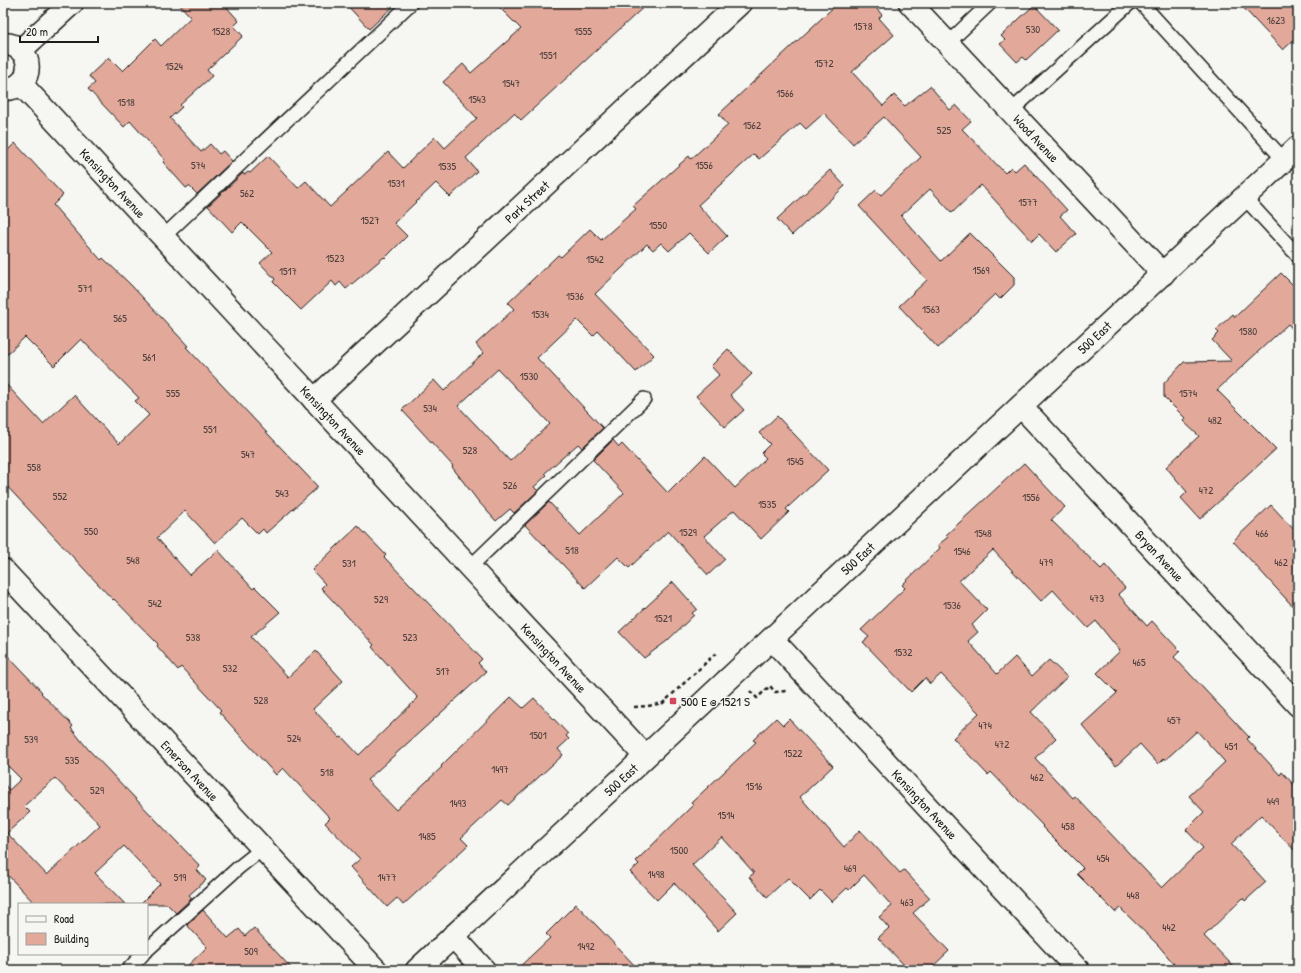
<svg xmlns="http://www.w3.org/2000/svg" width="1301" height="973" font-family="'Patrick Hand',sans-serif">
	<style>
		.building { fill: #e2a99b; stroke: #1c1c1c; fill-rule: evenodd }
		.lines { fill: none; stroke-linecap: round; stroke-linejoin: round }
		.service-casing { stroke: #1c1c1c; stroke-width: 16 }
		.minor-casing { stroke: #1c1c1c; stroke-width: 25 }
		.tertiary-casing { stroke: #1c1c1c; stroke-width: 25 }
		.path { stroke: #1c1c1c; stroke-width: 2.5; stroke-dasharray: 4 3; stroke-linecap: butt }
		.service { stroke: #f6f6f2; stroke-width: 13 }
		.minor { stroke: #f6f6f2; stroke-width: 22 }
		.tertiary { stroke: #f6f6f2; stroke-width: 22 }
		.poi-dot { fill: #d1495b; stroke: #f6f6f2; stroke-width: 1.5 }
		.labels { text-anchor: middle; stroke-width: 3; stroke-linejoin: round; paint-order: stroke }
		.number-label { font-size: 11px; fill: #4e3f3c }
		.street-label { font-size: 13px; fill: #1c1c1c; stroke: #f6f6f2 }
		.poi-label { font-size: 13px; fill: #1c1c1c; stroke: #f6f6f2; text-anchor: start }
	</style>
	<rect width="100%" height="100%" fill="#f6f6f2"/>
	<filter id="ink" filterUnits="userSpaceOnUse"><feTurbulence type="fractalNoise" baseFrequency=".025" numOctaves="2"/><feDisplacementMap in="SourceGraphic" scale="8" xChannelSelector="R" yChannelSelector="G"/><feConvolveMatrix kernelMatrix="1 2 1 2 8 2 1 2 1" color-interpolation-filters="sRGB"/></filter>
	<g filter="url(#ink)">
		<g class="building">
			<polygon points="178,3 223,3 239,21 234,26 243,36 207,70 212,76 180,105 182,107 170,118 201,152 210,144 219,154 223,151 232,161 197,194 189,186 186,188 163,162 165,160 130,121 124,127 88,89 95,83 89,76 109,57 123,71 155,39 161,46 191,17"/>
			<polygon points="345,3 397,3 369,29"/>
			<polygon points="495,3 648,3 521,120 514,113 466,158 477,171 450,197 436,183 394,223 407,236 385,258 384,257 346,289 340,282 336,286 332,281 301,310 273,282 275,279 260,263 272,252 242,222 232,232 208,206 243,173 244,175 248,172 250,173 268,156 298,188 306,181 330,207 388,152 403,168 435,137 445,148 477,118 443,82 463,64 471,73 521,29"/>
			<path d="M838 3H872L882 15 879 18 894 35 852 72 883 106 894 95 905 106 930 86 950 110 956 105 971 121 962 129 1005 173 1011 167 1015 171 1024 163 1067 210 1060 216 1076 234 1056 252 1039 234 1032 241 981 185 952 213 930 189 901 216 941 261 970 233 1014 277V285L1000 299 995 294 938 348 899 306 927 280 859 206 876 190 881 195 921 157 884 117 853 144 824 113 806 129 800 123 759 159 754 154 698 205 727 236 709 253 689 233 669 251 661 243 653 250 647 244 595 294 654 355 636 372 598 331 593 336 577 320 537 358 603 428 582 448 578 444 545 473 547 475 534 487 538 491 514 513 510 509 496 521 478 501 452 467 453 466 402 410 434 380 444 391 483 353 476 344 514 309 508 303 558 255 561 257 590 229 601 240 636 209 633 206 689 156 691 159 728 125 719 114ZM498 369 550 424 510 461 458 406Z"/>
			<polygon points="1239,3 1298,3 1298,36 1283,50"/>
			<polygon points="1034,5 1058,30 1026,60 1023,57 1017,62 1000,44 1005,40 1001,36"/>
			<polygon points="15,143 63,195 53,205 101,260 103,258 131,285 188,346 186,347 318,487 266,533 263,529 258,534 242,518 215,543 185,511 157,538 190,575 218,550 253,589 255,587 280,612 251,637 288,677 316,651 343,681 313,709 340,738 342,737 359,755 418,698 372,647 374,645 321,588 325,584 312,570 358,526 386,555 384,557 482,659 478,663 486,672 367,780 396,810 442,767 441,766 511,697 523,708 534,698 568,734 566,736 569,739 558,749 563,755 508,805 502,800 461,838 468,845 403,905 397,898 387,907 351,867 360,859 325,823 330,818 283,768 276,775 219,712 221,710 181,667 178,670 157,646 158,644 114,599 113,600 3,482 3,381 43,424 74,395 119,444 149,415 135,401 139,398 81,339 54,366 25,337 3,358 3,155"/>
			<polygon points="830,170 845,186 792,235 777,219"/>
			<polygon points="1281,273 1298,290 1298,335 1288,324 1217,390 1276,449 1200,519 1181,498 1187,492 1166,467 1199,436 1183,421 1185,418 1164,397 1164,383 1184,362 1232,361 1212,340 1219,333 1216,330 1233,314 1235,317"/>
			<polygon points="728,349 752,374 730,395 744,410 725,427 696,396 719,375 711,366"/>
			<polygon points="777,416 828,470 786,509 789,512 761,539 734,510 704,536 725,559 708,575 668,531 629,568 618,557 585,588 525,525 549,502 580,535 624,493 593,460 613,440 619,447 622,444 668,493 705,456 735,488 766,458 761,453 770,444 759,433"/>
			<path d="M1024 463 1065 507 1051 520 1101 569 1105 565 1125 588 1118 594 1147 626 1152 621 1180 651 1174 657 1249 737 1247 739 1280 775 1282 772 1298 789V854L1261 815 1231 844 1266 882 1245 901 1243 898 1204 936 1237 970H1179L1158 945 1120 908 1115 912 1077 874 1083 868 1042 827 1043 826 991 772 988 775 953 738 979 713 941 674 930 684 925 678 911 692 863 642 869 637 861 630 905 588 902 585 940 548 938 545 948 537 946 535ZM993 550 1041 601 1053 590 1088 628 1096 621 1120 651 1097 673 1117 693 1082 725 1116 766 1140 744 1158 764 1164 758 1165 760 1197 731 1225 762 1189 796 1204 812 1186 830 1203 848 1162 888 1075 796 1073 798 1035 758 1056 738 1031 712 1067 677 1049 660 1032 676 1015 657 997 674 968 641 978 632 972 625 987 610 959 581Z"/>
			<polygon points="1271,505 1298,534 1298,612 1233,541"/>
			<polygon points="673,582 697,609 692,613 694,615 667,641 644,658 619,632"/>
			<path d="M3 651 42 692 41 693 73 726 71 728 88 749 200 866 197 870 206 880 189 895 192 898 176 913 167 904H140L160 884 124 846 95 873 125 904H35L3 870V783L9 790 21 779 3 761ZM55 778 100 825 47 875 7 833 30 812 24 806Z"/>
			<polygon points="776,718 783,725 789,719 833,766 800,797 844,847 860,830 900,873 904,870 930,898 913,913 949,951 929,970 909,970 878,938 889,928 879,917 892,906 864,875 849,890 847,888 832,902 820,890 810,900 788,878 767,897 749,877 754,873 722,837 692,865 737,913 718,931 674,883 657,900 630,872 639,864 636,861 693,805 691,803 756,742 753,740"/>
			<polygon points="576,904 639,970 516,970 550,938 546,934"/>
			<polygon points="203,910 228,938 239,929 245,936 254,928 293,970 183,970 207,947 187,925"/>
		</g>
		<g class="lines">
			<g class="service-casing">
				<g id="service">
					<polyline points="1141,3 1284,160"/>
					<polyline points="948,43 990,3"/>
					<polyline points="1011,111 1130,3"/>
					<polyline points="1244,197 1298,256"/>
					<polyline points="163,237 411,3"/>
					<polyline points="470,567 644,399"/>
					<polyline points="147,950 238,868 263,848"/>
					<polyline points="128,970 143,954"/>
				</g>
			</g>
			<g class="minor-casing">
				<g id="minor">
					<path id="s1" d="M910 3 1163 274"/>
					<path d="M3 44C35 43 37 90 3 89"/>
					<polyline points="21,50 72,3"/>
					<path id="s2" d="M21 84 645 756"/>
					<path id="s3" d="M314 400 740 3"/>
					<path id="s4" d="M1021 406 1298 705"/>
					<path id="s5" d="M3 570 376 970"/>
					<path id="s6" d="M772 639 1078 970"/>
					<polyline points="453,936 484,970"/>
				</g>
			</g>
			<g class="tertiary-casing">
				<g id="tertiary">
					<path id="s7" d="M417 970 1298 147"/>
				</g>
			</g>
			<g class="path">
				<polyline points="750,691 757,698 770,686 775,692 786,691"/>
				<polyline points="634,707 648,706 663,703 715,654 718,656"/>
			</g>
			<use href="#service" class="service"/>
			<use href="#minor" class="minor"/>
			<use href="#tertiary" class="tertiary"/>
		</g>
	</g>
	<rect class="poi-dot" x="669" y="697" width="8" height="8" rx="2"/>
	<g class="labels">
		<g class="number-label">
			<text x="1276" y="24">1623</text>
			<text x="863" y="30">1578</text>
			<text x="1033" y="33">530</text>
			<text x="221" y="35">1528</text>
			<text x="583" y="35">1555</text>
			<text x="548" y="59">1551</text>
			<text x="824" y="67">1572</text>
			<text x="174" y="70">1524</text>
			<text x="511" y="87">1547</text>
			<text x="785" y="97">1566</text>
			<text x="477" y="103">1543</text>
			<text x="126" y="106">1518</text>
			<text x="752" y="129">1562</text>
			<text x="944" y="134">525</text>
			<text x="198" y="169">574</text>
			<text x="704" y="169">1556</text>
			<text x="447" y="170">1535</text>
			<text x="396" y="187">1531</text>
			<text x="247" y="197">562</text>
			<text x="1028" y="206">1577</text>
			<text x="370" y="224">1527</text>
			<text x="658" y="229">1550</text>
			<text x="335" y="262">1523</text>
			<text x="595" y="263">1542</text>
			<text x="981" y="274">1569</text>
			<text x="288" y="275">1517</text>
			<text x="85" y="292">571</text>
			<text x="575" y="300">1536</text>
			<text x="931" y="313">1563</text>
			<text x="540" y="318">1534</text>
			<text x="120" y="322">565</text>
			<text x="1248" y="335">1580</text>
			<text x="149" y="361">561</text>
			<text x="529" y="380">1530</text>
			<text x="173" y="397">555</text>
			<text x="1188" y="397">1574</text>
			<text x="430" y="412">534</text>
			<text x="1215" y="424">482</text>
			<text x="210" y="433">551</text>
			<text x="470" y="454">528</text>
			<text x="248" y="458">547</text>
			<text x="795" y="465">1545</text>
			<text x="34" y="471">558</text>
			<text x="510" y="489">526</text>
			<text x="1206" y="494">472</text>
			<text x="282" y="497">543</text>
			<text x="60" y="500">552</text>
			<text x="1031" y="501">1556</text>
			<text x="767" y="508">1535</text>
			<text x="91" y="535">550</text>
			<text x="688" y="536">1529</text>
			<text x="983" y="537">1548</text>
			<text x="1262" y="537">466</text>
			<text x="572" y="554">518</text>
			<text x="962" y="555">1546</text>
			<text x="133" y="564">548</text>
			<text x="1046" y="566">479</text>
			<text x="1281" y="566">462</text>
			<text x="349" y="567">531</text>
			<text x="1097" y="602">473</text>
			<text x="381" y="603">529</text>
			<text x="155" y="607">542</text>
			<text x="952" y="609">1536</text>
			<text x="663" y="622">1521</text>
			<text x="193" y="641">538</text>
			<text x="410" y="641">523</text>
			<text x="903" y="656">1532</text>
			<text x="1139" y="666">465</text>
			<text x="230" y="672">532</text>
			<text x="443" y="675">517</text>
			<text x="261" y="704">528</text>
			<text x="1174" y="724">457</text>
			<text x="985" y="729">474</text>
			<text x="538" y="739">1501</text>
			<text x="294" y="742">524</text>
			<text x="31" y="743">539</text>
			<text x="1002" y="748">472</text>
			<text x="1231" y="750">451</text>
			<text x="793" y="757">1522</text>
			<text x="72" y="764">535</text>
			<text x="500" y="773">1497</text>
			<text x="327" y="776">518</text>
			<text x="1037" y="781">462</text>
			<text x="754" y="790">1516</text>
			<text x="97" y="794">529</text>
			<text x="1273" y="805">449</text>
			<text x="458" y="807">1493</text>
			<text x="726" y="819">1514</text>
			<text x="1068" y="830">458</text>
			<text x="427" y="840">1485</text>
			<text x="679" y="854">1500</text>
			<text x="1103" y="862">454</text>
			<text x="850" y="872">469</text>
			<text x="656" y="878">1498</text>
			<text x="180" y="881">519</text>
			<text x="387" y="881">1477</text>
			<text x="1133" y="899">448</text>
			<text x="907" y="906">463</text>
			<text x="1169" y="931">442</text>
			<text x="586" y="950">1492</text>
			<text x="251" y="955">509</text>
		</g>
		<g class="street-label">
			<text dy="5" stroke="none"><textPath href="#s1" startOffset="185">Wood Avenue</textPath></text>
			<text dy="5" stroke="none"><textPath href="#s2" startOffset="135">Kensington Avenue</textPath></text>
			<text dy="5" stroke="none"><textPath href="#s3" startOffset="291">Park Street</textPath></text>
			<text dy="5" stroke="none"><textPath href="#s7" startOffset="927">500 East</textPath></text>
			<text dy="5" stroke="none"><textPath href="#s2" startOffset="459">Kensington Avenue</textPath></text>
			<text dy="5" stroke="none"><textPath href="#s4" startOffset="204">Bryan Avenue</textPath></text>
			<text dy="5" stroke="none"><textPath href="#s7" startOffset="603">500 East</textPath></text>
			<text dy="5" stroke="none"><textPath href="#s2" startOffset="783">Kensington Avenue</textPath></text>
			<text dy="5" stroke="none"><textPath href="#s5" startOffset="274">Emerson Avenue</textPath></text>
			<text dy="5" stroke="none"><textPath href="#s7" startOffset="279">500 East</textPath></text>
			<text dy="5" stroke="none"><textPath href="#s6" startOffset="225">Kensington Avenue</textPath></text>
		</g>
		<g class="poi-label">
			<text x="681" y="706">500 E @ 1521 S</text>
		</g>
	</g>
	<rect width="1301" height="973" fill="none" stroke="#f6f6f2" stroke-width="16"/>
	<rect x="8" y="8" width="1285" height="957" fill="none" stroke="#1c1c1c" stroke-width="1.5" filter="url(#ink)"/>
	<rect x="18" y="903" width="130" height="52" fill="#f6f6f2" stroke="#9f9f9c"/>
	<rect x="26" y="916" width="20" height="6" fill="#f6f6f2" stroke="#9f9f9c"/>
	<text x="54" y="923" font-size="12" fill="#1c1c1c">Road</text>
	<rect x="26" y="933" width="20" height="12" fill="#e2a99b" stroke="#9f9f9c"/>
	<text x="54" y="943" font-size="12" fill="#1c1c1c">Building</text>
	<path d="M20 36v6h78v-6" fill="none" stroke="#1c1c1c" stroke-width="2"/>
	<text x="26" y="36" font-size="12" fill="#1c1c1c" stroke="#f6f6f2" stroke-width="3" paint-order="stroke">20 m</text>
</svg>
